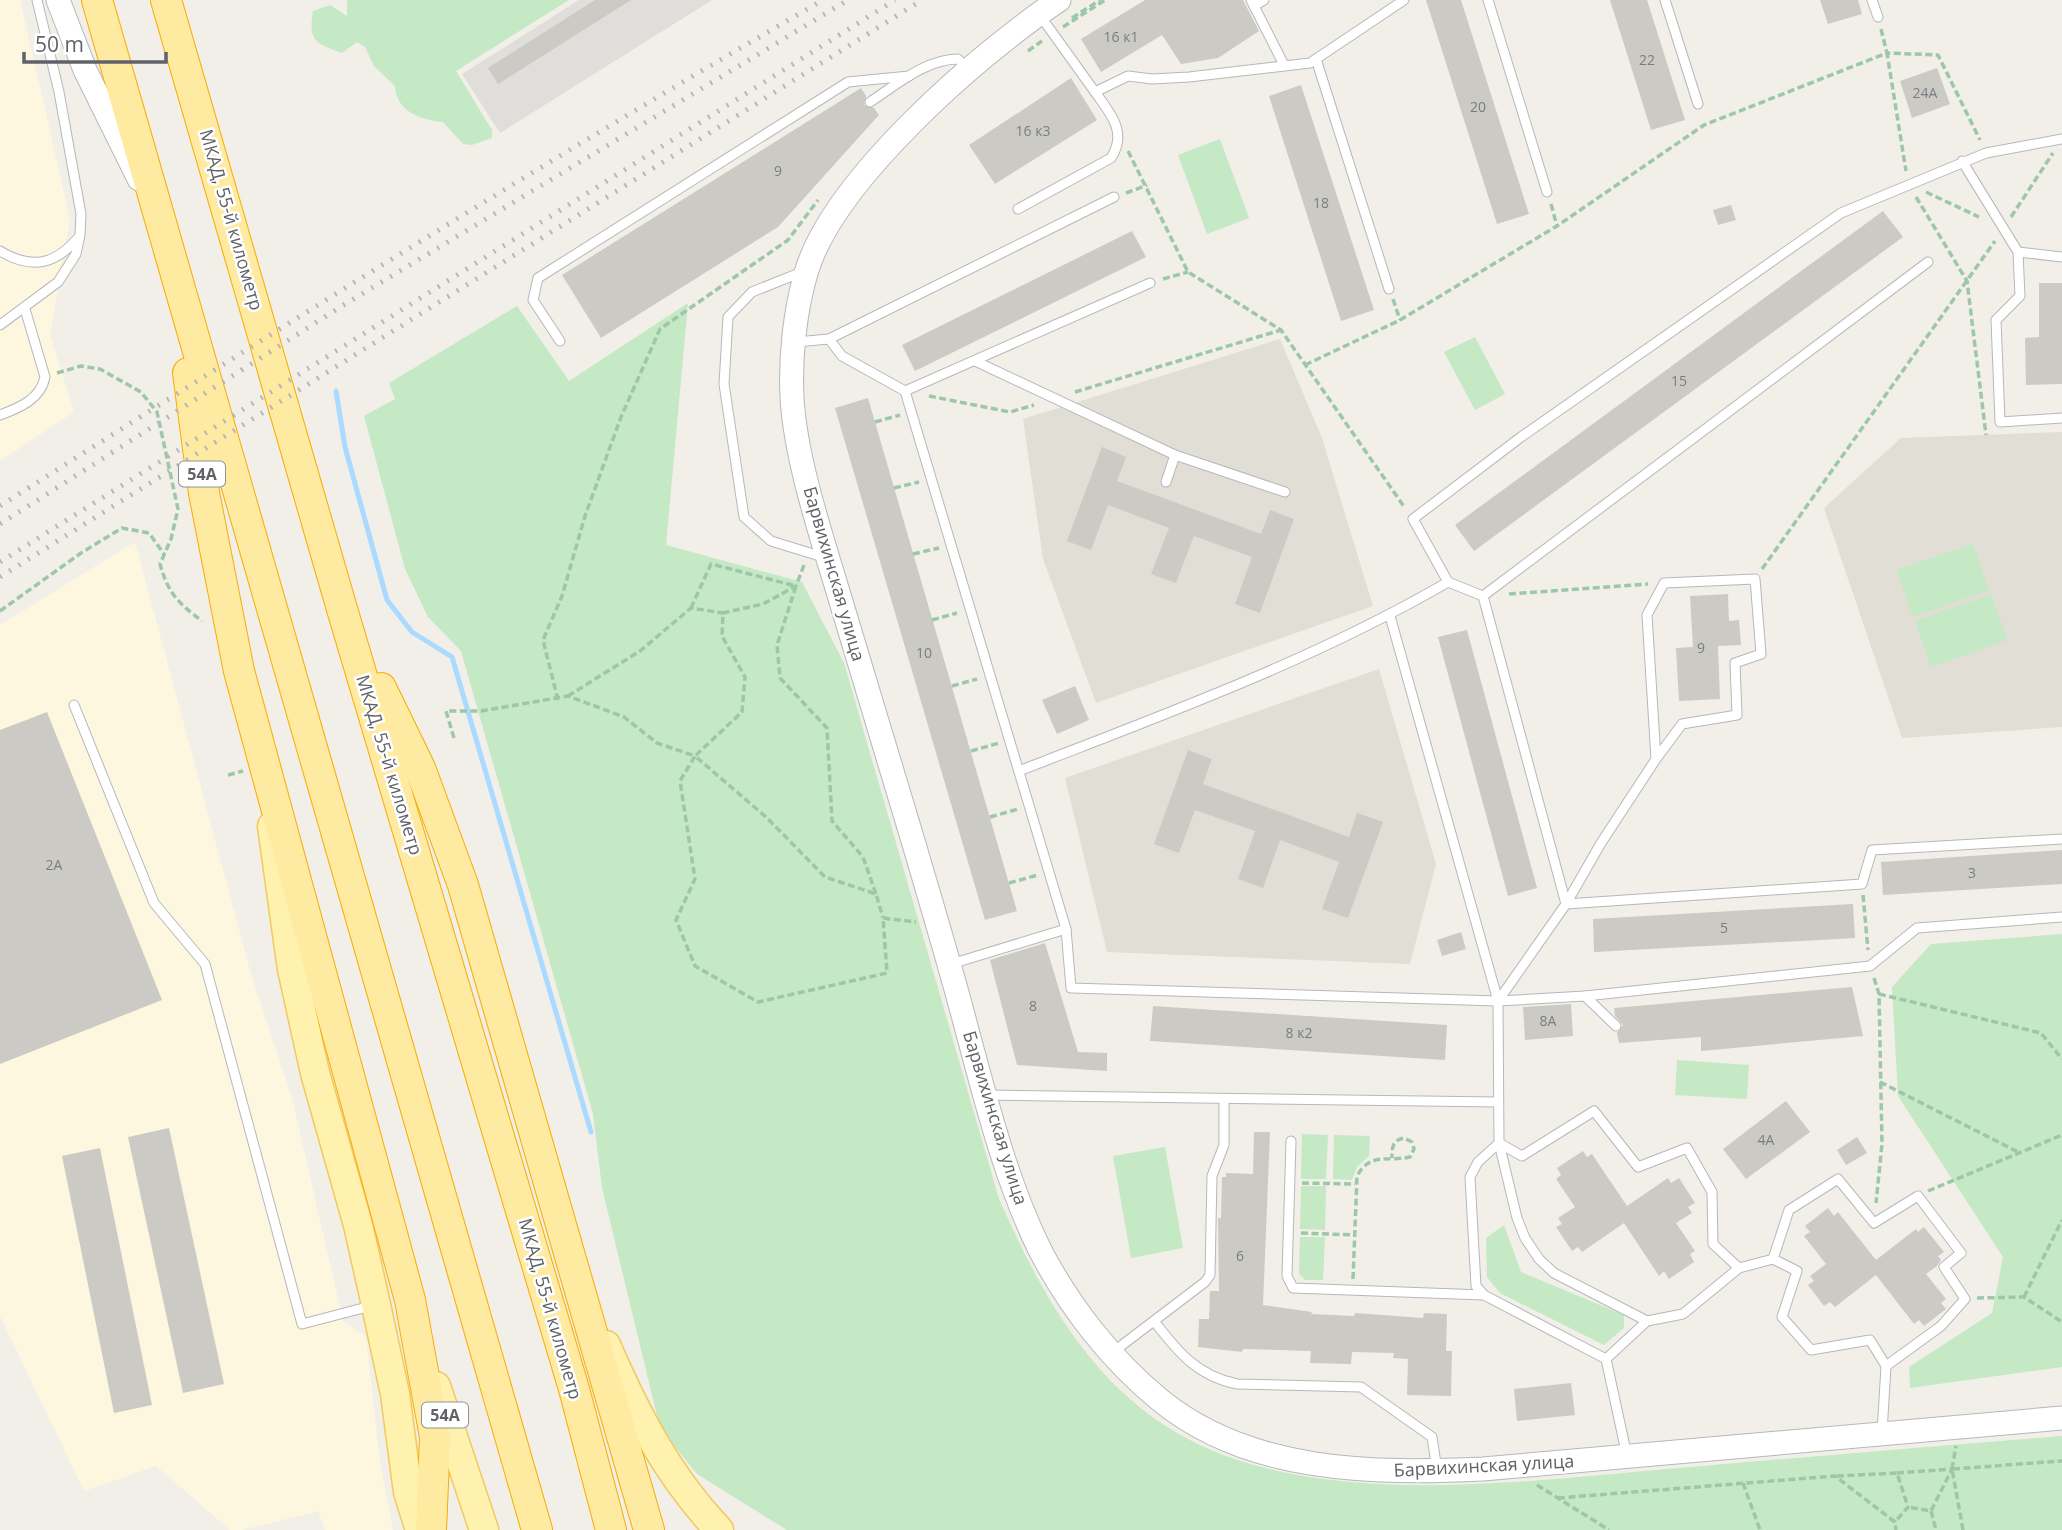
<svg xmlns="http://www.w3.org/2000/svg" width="2062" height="1530" font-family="'Open Sans',sans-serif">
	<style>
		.commercial { fill: #fef7e0 }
		.industrial { fill: #e0deda }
		.education { fill: #e1ded6 }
		.green { fill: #c5e8c5 }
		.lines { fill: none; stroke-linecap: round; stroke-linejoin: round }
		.stream { stroke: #aadaff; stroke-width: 5 }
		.building { fill: #cccac5 }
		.service-casing { stroke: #b5b8bc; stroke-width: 11 }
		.tertiary-casing { stroke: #b5b8bc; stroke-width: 25 }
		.primary-casing { stroke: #f2c960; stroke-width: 31 }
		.trunk-casing { stroke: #f9ab00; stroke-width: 32 }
		.path { stroke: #9cc7a9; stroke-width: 3.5; stroke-dasharray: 7 3.5; stroke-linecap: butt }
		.service { stroke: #fff; stroke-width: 9 }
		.tertiary { stroke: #fff; stroke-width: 23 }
		.primary { stroke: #fff2af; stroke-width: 28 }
		.trunk { stroke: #feeaa1; stroke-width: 30 }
		.rail { stroke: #b6b7b8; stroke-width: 5; stroke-dasharray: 2 9; stroke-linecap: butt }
		.labels { text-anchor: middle; stroke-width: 5; stroke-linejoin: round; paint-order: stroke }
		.number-label { font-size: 14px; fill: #7a7d7f }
		.shield { fill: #fff; stroke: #8f9295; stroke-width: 2 }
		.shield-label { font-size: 16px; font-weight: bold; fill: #5f6368 }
		.street-label { font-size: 18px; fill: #5f6368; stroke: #fff }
	</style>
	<rect width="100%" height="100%" fill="#f1efe8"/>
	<g class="commercial">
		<polygon points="0,0 20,0 70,219 50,335 74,412 0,461"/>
		<polygon points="135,542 251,974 292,1098 343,1321 366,1337 380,1464 393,1530 325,1530 318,1511 242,1530 230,1530 156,1466 84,1491 0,1316 0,625"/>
	</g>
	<polygon class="industrial" points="579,0 712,0 500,133 462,74"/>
	<g class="education">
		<polygon points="1280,339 1322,438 1373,606 1096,703 1043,559 1023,419"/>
		<polygon points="2062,432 2062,727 1902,738 1824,508 1901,438"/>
		<polygon points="1379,669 1436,864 1410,964 1107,952 1065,778"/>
	</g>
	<g class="green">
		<path d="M347 0H569L456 71 492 130V138L472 145 463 144 443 122C422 120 396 112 395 86L374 66 365 47 357 42 342 53C315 43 308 41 313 11L330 5 347 16Z"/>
		<polygon points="1220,139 1249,218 1207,234 1178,155"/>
		<path d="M688 303 666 545 802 582 844 663 999 1199C1040 1291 1088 1381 1177 1433 1317 1515 1535 1479 1691 1467 1815 1456 1938 1446 2062 1436V1530H787L697 1474 660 1428 602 1188 593 1114 461 651 428 617 405 569 364 416 395 399 389 383 517 306 569 381Z"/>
		<polygon points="1475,337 1505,394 1475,410 1444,352"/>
		<polygon points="1973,544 1989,590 1913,617 1897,570"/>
		<polygon points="1991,594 2007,640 1931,667 1915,621"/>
		<polygon points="2062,934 2062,1367 1910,1388 1909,1367 1992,1313 2003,1257 1898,1096 1892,987 1931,944"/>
		<polygon points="1677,1060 1749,1065 1747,1099 1675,1095"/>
		<polygon points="1302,1134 1328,1135 1326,1179 1301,1179"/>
		<polygon points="1334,1135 1370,1136 1369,1156 1357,1167 1352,1180 1333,1179"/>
		<polygon points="1165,1147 1183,1248 1131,1258 1113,1156"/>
		<polygon points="1301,1186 1326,1186 1325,1230 1300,1229"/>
		<polygon points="1504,1225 1521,1272 1624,1315 1624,1328 1604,1345 1500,1293 1487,1277 1486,1238"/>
		<polygon points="1300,1237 1325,1237 1323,1280 1305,1280 1299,1274"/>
	</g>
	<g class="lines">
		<polyline class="stream" points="336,391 345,447 387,600 412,632 452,657 591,1132"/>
	</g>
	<g class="building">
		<polygon points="595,0 631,0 498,84 488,68"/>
		<polygon points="1145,0 1243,0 1259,31 1218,58 1181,64 1162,35 1101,72 1081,39"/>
		<polygon points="1426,0 1461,0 1529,214 1497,224"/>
		<polygon points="1610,0 1647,0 1685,120 1651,130"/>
		<polygon points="1820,0 1858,0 1862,14 1828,24"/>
		<polygon points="1937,68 1950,104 1912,118 1900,81"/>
		<polygon points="1071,78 1097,120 995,184 969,145"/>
		<polygon points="1301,85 1374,310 1341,321 1269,96"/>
		<polygon points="861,88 866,96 864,105 874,108 879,115 778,227 601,338 562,275"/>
		<polygon points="1731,205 1736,220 1718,225 1713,210"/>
		<polygon points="1883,211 1903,237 1474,551 1455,525"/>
		<polygon points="1132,231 1146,257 915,371 902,345"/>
		<polygon points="2039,283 2062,283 2062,384 2026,385 2025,338 2039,337"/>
		<polygon points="868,398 1017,911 985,920 835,408"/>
		<polygon points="1102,447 1126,457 1117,481 1261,534 1270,510 1294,519 1260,613 1235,604 1252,557 1194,536 1176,583 1151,574 1169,528 1108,505 1091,550 1067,541"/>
		<polygon points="1728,594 1729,621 1739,620 1741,645 1718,646 1720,699 1679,701 1676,648 1693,647 1690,596"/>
		<polygon points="1467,630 1537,888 1508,896 1438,637"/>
		<polygon points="1075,686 1089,720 1057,734 1042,700"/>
		<polygon points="47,712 162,1000 0,1064 0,730"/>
		<polygon points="1188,750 1212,759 1203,784 1349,837 1357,813 1383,822 1348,918 1322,909 1339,862 1280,840 1263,888 1238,879 1255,831 1195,810 1179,853 1154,844"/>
		<polygon points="2062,850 2062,884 1883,895 1881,862"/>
		<polygon points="1853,904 1855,938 1594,952 1593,919"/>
		<polygon points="1461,932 1466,949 1442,956 1437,940"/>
		<polygon points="1045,943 1078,1052 1107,1053 1107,1071 1017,1065 990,960"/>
		<polygon points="1852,987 1863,1036 1701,1051 1701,1037 1619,1043 1617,1033 1623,1025 1615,1016 1614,1008"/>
		<polygon points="1571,1004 1573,1036 1525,1040 1523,1007"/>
		<polygon points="1153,1006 1447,1025 1445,1060 1150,1041"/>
		<polygon points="1786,1101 1810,1132 1746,1179 1723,1149"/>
		<polygon points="169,1128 224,1384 183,1393 128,1137"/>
		<polygon points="1254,1132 1270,1132 1263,1305 1312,1312 1311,1314 1354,1316 1355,1313 1423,1318 1424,1313 1447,1314 1446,1351 1452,1351 1451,1396 1407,1395 1408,1359 1393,1358 1394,1353 1352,1352 1351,1364 1310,1363 1311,1351 1243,1349 1242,1352 1198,1347 1199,1319 1209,1319 1210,1291 1219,1291 1218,1218 1221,1218 1222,1177 1226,1177 1226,1173 1253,1174"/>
		<polygon points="1857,1137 1867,1153 1846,1165 1837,1150"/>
		<polygon points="100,1148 152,1405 114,1413 62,1156"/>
		<polygon points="1583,1151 1587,1157 1592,1154 1627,1206 1668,1178 1671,1183 1679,1178 1695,1203 1688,1207 1692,1213 1676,1223 1695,1251 1690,1254 1694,1262 1669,1279 1664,1271 1659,1276 1624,1223 1582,1252 1578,1247 1572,1251 1556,1227 1562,1224 1558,1218 1575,1207 1556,1179 1561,1175 1557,1168"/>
		<polygon points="1828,1208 1834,1216 1838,1212 1876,1260 1916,1229 1918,1232 1924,1227 1944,1252 1938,1256 1941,1260 1937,1266 1926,1274 1946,1299 1941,1303 1946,1309 1924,1326 1919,1320 1914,1324 1876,1275 1835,1307 1830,1302 1824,1306 1808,1285 1814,1281 1810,1276 1826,1264 1804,1236 1810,1232 1805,1226"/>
		<polygon points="1571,1383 1575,1415 1517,1421 1514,1389"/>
	</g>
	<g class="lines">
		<g class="service-casing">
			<g id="service">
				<polyline points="1251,0 1284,65"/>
				<polyline points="1488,0 1547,192"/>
				<polyline points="1665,0 1698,104"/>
				<polyline points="1872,0 1878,17"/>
				<polyline points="1254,6 1264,0"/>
				<polyline points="1039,14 1095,92 1128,76 1152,79 1189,77 1310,63 1404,0"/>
				<polyline points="1316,59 1389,289"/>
				<path d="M870 102C896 85 926 59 958 59L967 69"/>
				<polyline points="1962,161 2018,252 2020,296 1996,320 2000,422 2062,418"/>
				<path d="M1018 209 1111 158C1128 132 1110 113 1095 92"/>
				<path d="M0 251C32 270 55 265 79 237"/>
				<polyline points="2018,252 2062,257"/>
				<polyline points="802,272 752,292 728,317 724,384 744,517 771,541 823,557"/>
				<polyline points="0,325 58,282 76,254 80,235 81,214 59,92 37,0"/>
				<polyline points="829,339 842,356 905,391 1066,929"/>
				<polyline points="560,341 533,300 538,278 848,82 909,76"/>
				<polyline points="796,342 829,339 1114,197"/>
				<polyline points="975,361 1175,455 1285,492"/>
				<polyline points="905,391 1150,283"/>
				<path d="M0 415C19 408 41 399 45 377L25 309"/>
				<polyline points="1166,482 1175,455"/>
				<polyline points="1483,596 1928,262"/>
				<polyline points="1390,616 1498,1001 1499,1143 1517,1218 1525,1238 1539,1259 1554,1273 1647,1321"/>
				<polyline points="74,705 154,903 205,964 302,1324 371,1306"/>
				<path d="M1019 771C1165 714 1312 661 1448 582"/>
				<polyline points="1566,904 1483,596 1448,582 1413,519 1521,437 1841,213 1986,153 2062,139"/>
				<polyline points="1566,904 1862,884 1872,850 2062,839"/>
				<polyline points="951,964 1066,929 1071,988 1498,1001 1585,996 1616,1026"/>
				<polyline points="1585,996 1870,966 1917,928 2062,917"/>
				<polyline points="1498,1001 1566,904 1601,843 1656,759 1682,724 1737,715 1735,663 1761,654 1755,579 1664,583 1647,615 1656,759"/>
				<polyline points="985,1095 1498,1102"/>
				<polyline points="1291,1141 1287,1276 1293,1288 1484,1295"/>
				<polyline points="1499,1143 1522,1156 1594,1111 1638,1167 1687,1148 1712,1192 1713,1244 1739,1268"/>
				<polyline points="1499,1143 1478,1162 1470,1177 1476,1286 1484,1295 1606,1359"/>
				<polyline points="1773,1259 1789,1210 1838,1179 1874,1223 1918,1196 1961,1253 1944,1267 1965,1299 1941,1326 1886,1366"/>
				<path d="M1154 1321C1177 1351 1197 1376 1237 1384L1361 1387 1432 1437 1437 1470"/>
				<polyline points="1113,1352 1205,1282 1210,1275 1212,1176 1224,1145 1224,1099"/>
				<polyline points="1606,1359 1647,1321 1683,1314 1739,1268 1773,1259 1797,1271 1782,1317 1811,1350 1870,1340 1886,1366 1882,1433"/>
				<polyline points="1606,1359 1627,1456"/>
			</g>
		</g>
		<g class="tertiary-casing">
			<g id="tertiary">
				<polyline points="58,0 85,70 139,179"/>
				<path d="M1059 0C980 53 833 180 806 273 795 311 790 357 792 397 795 455 819 529 836 585 862 671 888 758 914 844 932 906 951 968 967 1030 987 1104 1006 1181 1040 1250 1069 1306 1111 1360 1160 1400 1249 1473 1374 1474 1483 1469L2062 1418"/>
			</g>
		</g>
		<g class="primary-casing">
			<g id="primary">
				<polyline points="272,826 292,969 315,1073 358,1225 376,1305 395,1394 408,1492 420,1530"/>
				<path d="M606 1345C636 1414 667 1475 719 1530"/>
				<polyline points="436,1386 484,1530"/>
			</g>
		</g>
		<g class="trunk-casing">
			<g id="trunk">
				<polyline points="97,0 537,1530"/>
				<polyline points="166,0 342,609 574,1389 611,1530"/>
				<polyline points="188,373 204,493 239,671 410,1300 435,1437 431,1530"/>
				<polyline points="381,688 420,768 463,885 649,1530"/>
			</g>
		</g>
		<g class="path">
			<polyline points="1072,18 1100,0"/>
			<polyline points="1063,27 1105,0"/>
			<polyline points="1881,29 1887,53 1938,55 1980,140"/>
			<polyline points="1028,51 1042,41"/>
			<polyline points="1128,151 1188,272 1281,330 1405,508"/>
			<polyline points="1926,192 1979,217"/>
			<polyline points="1126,193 1147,185"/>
			<polyline points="1916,197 1967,281 1986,435"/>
			<polyline points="1551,204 1557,226"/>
			<polyline points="2011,217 2053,153"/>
			<polyline points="1163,279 1188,272"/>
			<polyline points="1393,299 1400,320"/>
			<polyline points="1305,365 1400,320 1557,226 1704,125 1887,53 1906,171"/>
			<path d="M57 373 81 366 100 369 141 392 157 412 178 509 171 539 160 564C168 593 178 603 202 621"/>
			<polyline points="1075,392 1281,330"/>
			<polyline points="929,396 1010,412 1034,405"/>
			<polyline points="875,422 900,415"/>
			<polyline points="894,488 919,482"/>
			<polyline points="913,554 939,548"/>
			<polyline points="804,565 796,586 763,604 723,613 722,636 745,677 742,712 695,756 766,817 825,877 876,894 883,918"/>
			<polyline points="1762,569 1995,241"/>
			<polyline points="1509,594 1648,584"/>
			<polyline points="691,608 711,564 796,586 777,645 780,678 827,728 832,821 863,857 876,894"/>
			<polyline points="0,611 81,553 122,528 149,533 164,554"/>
			<polyline points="932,620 957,613"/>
			<polyline points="952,686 977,679"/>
			<polyline points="568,696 640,651 691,608 723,613"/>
			<polyline points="558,700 543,640 562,596 585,516 621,417 660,329 788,240 818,200"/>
			<polyline points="454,738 446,711 481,711 568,696 624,717 657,743 695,756 680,781 695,879 676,920 695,966 758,1002 887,973 883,918 916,922"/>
			<polyline points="971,751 999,743"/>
			<polyline points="228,775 243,771"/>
			<polyline points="990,817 1018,809"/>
			<polyline points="1009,883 1038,875"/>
			<polyline points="1863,895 1868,950"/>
			<polyline points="1874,978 1879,994 1882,1144 1876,1203"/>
			<polyline points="1879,994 2041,1033 2062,1059"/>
			<polyline points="1880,1082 2018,1152"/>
			<polyline points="1302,1183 1355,1184"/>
			<polyline points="1928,1191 2062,1135"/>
			<polyline points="1301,1233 1354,1235"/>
			<path d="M1353 1279 1357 1176C1370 1152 1387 1162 1410 1157L1414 1149 1412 1142 1404 1138C1392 1140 1392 1148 1392 1158"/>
			<polyline points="2024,1297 2062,1220"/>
			<polyline points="1977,1298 2024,1297 2062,1322"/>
			<polyline points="1952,1469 1956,1446"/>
			<polyline points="1897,1473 1952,1469 1931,1511 1908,1507"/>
			<polyline points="1837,1476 1897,1473 1908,1507 1895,1522"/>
			<polyline points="1743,1483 1760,1530"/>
			<polyline points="1537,1485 1609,1530"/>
			<polyline points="1558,1498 1835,1476 1895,1522 1896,1530"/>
			<polyline points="1931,1511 1936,1530"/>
			<polyline points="1963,1530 1952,1469 2062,1461"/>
		</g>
		<use href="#service" class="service"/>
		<use href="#tertiary" class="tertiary"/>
		<use href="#primary" class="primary"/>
		<use href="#trunk" class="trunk"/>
		<g class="rail">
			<path d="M0 506C272 333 544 161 823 0"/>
			<polyline points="0,524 342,306 848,0"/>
			<polyline points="0,562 895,0"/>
			<polyline points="0,577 922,0"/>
		</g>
	</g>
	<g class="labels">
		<g class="number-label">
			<text x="1121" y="42">16 к1</text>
			<text x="1647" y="65">22</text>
			<text x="1925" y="98">24А</text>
			<text x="1478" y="112">20</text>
			<text x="1033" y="136">16 к3</text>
			<text x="778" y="176">9</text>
			<text x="1321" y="208">18</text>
			<text x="1679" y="386">15</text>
			<text x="1701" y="653">9</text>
			<text x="924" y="658">10</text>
			<text x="54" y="870">2А</text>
			<text x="1972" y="878">3</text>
			<text x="1724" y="933">5</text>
			<text x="1033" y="1011">8</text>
			<text x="1548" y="1026">8А</text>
			<text x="1299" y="1038">8 к2</text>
			<text x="1766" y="1145">4А</text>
			<text x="1240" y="1261">6</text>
		</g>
		<g class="shield">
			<rect x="179" y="461.5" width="46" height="25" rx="5"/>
			<rect x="422" y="1402.5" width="46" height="25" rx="5"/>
		</g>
		<g class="shield-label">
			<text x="202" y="480">54А</text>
			<text x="445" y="1421">54А</text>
		</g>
		<g class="street-label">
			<text transform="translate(231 220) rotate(74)" y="6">МКАД, 55-й километр</text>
			<text transform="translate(834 574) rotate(74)" y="6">Барвихинская улица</text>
			<text transform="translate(389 765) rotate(73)" y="6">МКАД, 55-й километр</text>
			<text transform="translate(995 1118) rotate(73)" y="6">Барвихинская улица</text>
			<text transform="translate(550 1309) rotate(74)" y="6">МКАД, 55-й километр</text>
			<text transform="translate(1484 1466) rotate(-3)" y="6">Барвихинская улица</text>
		</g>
	</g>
	<path d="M24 52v10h142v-10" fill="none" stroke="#5f6368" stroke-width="3.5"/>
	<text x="35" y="52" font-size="21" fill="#5f6368" stroke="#ffffff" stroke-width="5" paint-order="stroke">50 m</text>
</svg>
